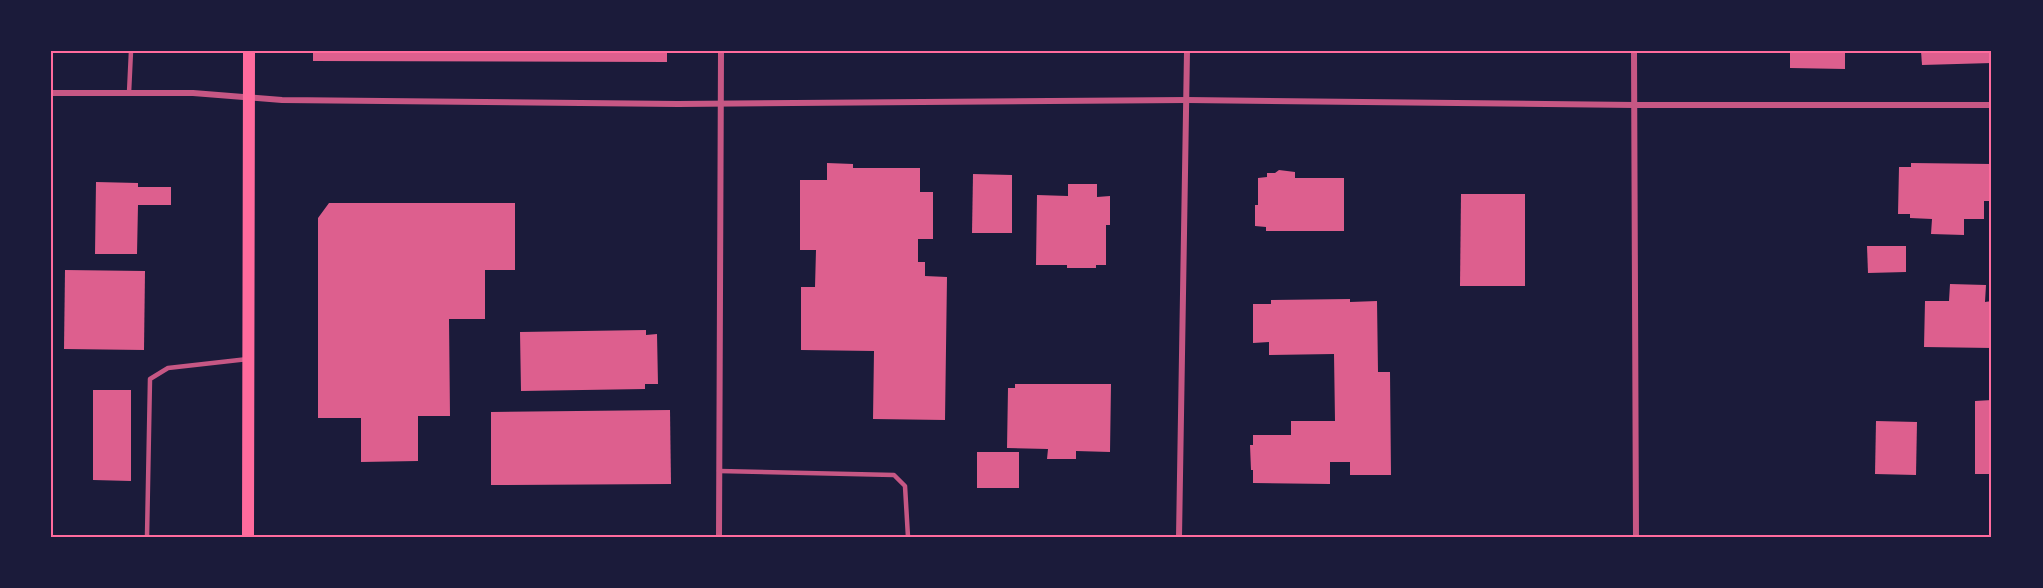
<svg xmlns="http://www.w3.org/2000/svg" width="2043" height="588" font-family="Commissioner,sans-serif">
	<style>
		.building { fill: #dd5f8e }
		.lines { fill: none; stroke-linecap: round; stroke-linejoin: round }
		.service { stroke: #c65784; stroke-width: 4.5 }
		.minor { stroke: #c65784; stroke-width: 6 }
		.secondary { stroke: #ff6b9d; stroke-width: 12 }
		.neatline { fill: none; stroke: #ff6b9d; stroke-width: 2 }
	</style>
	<rect width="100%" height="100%" fill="#1b1b3a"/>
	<g class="building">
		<polygon points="313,51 667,51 667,62 313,61"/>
		<polygon points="1790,51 1845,51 1845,69 1790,68"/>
		<polygon points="1921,51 1992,51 1992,63 1922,65"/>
		<polygon points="827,163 853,164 853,168 920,168 920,192 933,192 933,239 918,239 918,262 925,262 925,276 947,277 945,420 873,419 874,351 801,350 801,287 815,287 816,250 800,250 800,180 827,180"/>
		<polygon points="1911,163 1992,164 1992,201 1984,201 1984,219 1964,219 1964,235 1931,234 1932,219 1910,218 1910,214 1898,214 1899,167 1911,167"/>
		<polygon points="1279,170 1295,172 1295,178 1344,178 1344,231 1266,231 1266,227 1255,226 1255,205 1258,205 1258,178 1267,177 1267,173 1275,173"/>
		<polygon points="973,174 1012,175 1012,233 972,233"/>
		<polygon points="96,182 138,183 138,187 171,187 171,205 138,205 137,254 95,254"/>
		<polygon points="1068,184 1097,184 1097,197 1110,196 1110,225 1106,225 1106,265 1096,265 1096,268 1067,268 1067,265 1036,265 1037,195 1068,196"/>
		<polygon points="1461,194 1525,194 1525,286 1460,286"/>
		<polygon points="329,203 515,203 515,270 485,270 485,319 449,319 450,416 418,416 418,461 361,462 361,418 318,418 318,218"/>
		<polygon points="1867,246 1906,246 1906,272 1868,273"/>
		<polygon points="65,270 145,271 144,350 64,349"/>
		<polygon points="1950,284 1986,285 1985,302 1992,301 1992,348 1924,347 1925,301 1949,301"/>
		<polygon points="1350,299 1350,302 1377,301 1378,372 1390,372 1391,475 1350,475 1350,462 1330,462 1330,484 1253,483 1253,470 1251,470 1250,445 1253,445 1253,435 1291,435 1291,421 1335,421 1334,354 1269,355 1269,342 1253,343 1253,304 1271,304 1271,300"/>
		<polygon points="646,330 646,335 657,334 658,384 645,384 645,389 521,391 520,332"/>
		<polygon points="1015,384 1111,384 1110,452 1076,451 1076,459 1047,459 1048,449 1007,448 1008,388 1015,388"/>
		<polygon points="93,390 131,390 131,481 93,480"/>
		<polygon points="1992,400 1992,474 1975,474 1975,401"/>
		<polygon points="670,410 671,484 491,485 491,412"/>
		<polygon points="1876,421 1917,422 1916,475 1875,474"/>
		<rect x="977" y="452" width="42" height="36"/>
	</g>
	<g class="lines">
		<g class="service">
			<polyline points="129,93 131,51"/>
			<polyline points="719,471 894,475 905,486 908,537"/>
			<polyline points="147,537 150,379 168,368 248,359"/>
		</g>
		<g class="minor">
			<polyline points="1634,51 1636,537"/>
			<polyline points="51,93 193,93 282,100 678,104 1187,100 1634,105 1992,105"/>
			<polyline points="719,537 721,51"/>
			<polyline points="1179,537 1187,51"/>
		</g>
		<polyline class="secondary" points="248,537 249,51"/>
	</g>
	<rect width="2043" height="588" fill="none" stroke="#1b1b3a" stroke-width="105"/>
	<rect x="52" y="52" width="1938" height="484" class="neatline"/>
</svg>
